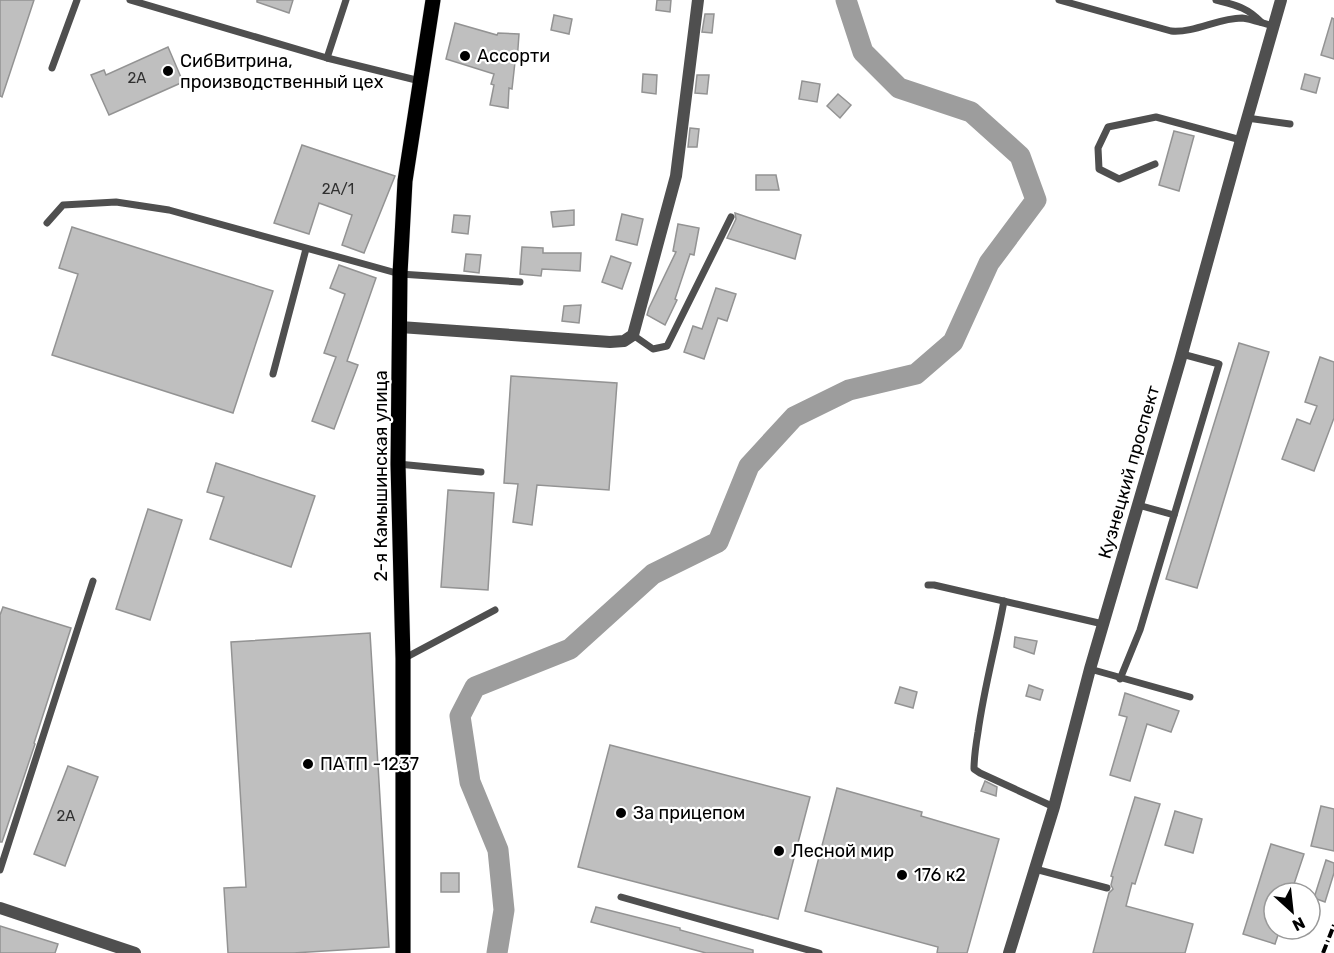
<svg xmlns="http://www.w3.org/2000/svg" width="1334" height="953" font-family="Rubik,sans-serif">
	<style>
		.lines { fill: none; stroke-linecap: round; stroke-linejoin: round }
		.river { stroke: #9d9d9d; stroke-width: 21 }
		.building { fill: #bfbfbf; stroke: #939393; stroke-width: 1.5 }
		.primary-casing { stroke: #dbdbdb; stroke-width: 16 }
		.service { stroke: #4f4f4f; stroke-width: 7 }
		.minor { stroke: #4f4f4f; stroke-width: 12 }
		.tertiary { stroke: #4f4f4f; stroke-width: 12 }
		.primary { stroke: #000; stroke-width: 15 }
		.rail { stroke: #000; stroke-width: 4; stroke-dasharray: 9 3 1.5 3; stroke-linecap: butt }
		.poi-dot { fill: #000; stroke: #fff; stroke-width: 2 }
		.labels { text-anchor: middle; stroke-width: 4.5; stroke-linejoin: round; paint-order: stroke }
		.number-label { font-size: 15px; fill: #303030 }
		.poi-label { font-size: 18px; fill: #000; stroke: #fff; text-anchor: start }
		.street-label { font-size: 18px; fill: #000; stroke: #fff }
	</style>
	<rect width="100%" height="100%" fill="#fff"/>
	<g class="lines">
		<polyline class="river" points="497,953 504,910 498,850 470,782 460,716 475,687 570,649 653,574 718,542 749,466 794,417 849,390 916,374 953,342 989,263 1036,200 1020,156 971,112 899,88 863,52 846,0"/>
	</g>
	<g class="building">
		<polygon points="0,0 34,0 2,97 0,96"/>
		<polygon points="257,0 293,0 289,13 257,2"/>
		<polygon points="657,0 671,0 670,12 656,10"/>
		<polygon points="705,14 714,14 712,33 702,32"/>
		<polygon points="554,15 572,19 569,34 551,30"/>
		<polygon points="1332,18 1334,19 1334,59 1321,55"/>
		<polygon points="455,23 497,35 498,33 519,34 517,62 515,62 512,89 509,88 508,108 490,105 494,85 491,84 494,74 446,59"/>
		<polygon points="168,47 183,82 109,115 91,75 104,70 106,75"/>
		<polygon points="643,74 657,75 656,94 642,92"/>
		<polygon points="1305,74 1320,78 1316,93 1301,89"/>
		<polygon points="697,75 709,75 707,94 695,93"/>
		<polygon points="802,81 820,84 817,102 799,99"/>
		<polygon points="838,94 851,105 840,118 827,106"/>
		<polygon points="690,128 699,129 697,147 688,147"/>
		<polygon points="1174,131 1194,136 1179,191 1159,185"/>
		<polygon points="302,145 395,176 364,253 342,245 352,215 319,203 309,234 274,223"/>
		<polygon points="756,175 776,175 779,190 756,190"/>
		<polygon points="574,210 574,225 553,227 551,212"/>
		<polygon points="735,213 801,235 795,259 727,238 736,219"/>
		<polygon points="622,214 643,219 637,245 616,240"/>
		<polygon points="454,215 470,216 468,234 452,232"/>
		<polygon points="678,224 699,228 694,255 690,254 675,299 677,300 665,325 647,315 649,308 676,252 673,251"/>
		<polygon points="72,227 273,291 233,413 52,355 78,274 59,268"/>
		<polygon points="522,247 543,248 543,253 581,253 580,271 542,269 541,276 520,274"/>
		<polygon points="466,254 481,255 479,273 464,271"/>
		<polygon points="611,256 631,263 622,289 602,282"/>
		<polygon points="339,265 376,278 347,361 358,365 334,429 312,421 336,357 324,353 345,294 330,288"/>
		<polygon points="716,288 736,294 727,321 718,318 704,359 684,352 693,326 702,329"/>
		<polygon points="581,305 579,323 562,321 564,306"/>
		<polygon points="1239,343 1269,352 1197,588 1166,579"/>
		<polygon points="1320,357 1334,362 1334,418 1314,471 1282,459 1297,419 1310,424 1317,406 1305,402"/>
		<polygon points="511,376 617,383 609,490 537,485 532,525 513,522 518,484 504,483"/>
		<polygon points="216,463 315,496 291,567 210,539 224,497 207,492"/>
		<polygon points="448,490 494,493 488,590 441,587"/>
		<polygon points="148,509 182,520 150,620 116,609"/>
		<polygon points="3,607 71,628 34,743 35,744 2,842 0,842 0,615"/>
		<polygon points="370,633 389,947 293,953 228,953 224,888 246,887 231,642"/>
		<polygon points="1015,637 1037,641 1034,654 1014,647"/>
		<polygon points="1029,685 1043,690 1040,700 1026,696"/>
		<polygon points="900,687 917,692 913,708 895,703"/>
		<polygon points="1125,693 1179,711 1171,732 1147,724 1130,781 1110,775 1127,717 1119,715"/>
		<polygon points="610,745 810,797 778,919 578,867"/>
		<polygon points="68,766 98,777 65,866 34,854"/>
		<polygon points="985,781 997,787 996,796 981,791"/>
		<polygon points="837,788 922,812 921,816 999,839 967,953 937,953 938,947 805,911"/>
		<polygon points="1135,797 1160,804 1135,884 1132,883 1126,906 1193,924 1185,953 1093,953 1109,893 1113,889 1111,885 1113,877 1111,876"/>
		<polygon points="1321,806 1334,809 1334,851 1311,846"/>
		<polygon points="1175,811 1202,819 1193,853 1165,845"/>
		<polygon points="1271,844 1304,854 1291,893 1274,893 1274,929 1280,929 1275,944 1243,934"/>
		<polygon points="1326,860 1334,863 1334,873 1325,902 1314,898"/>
		<rect x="441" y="873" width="18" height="19"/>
		<polygon points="596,907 680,928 680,930 753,950 753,953 706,953 591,922"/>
		<polygon points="0,926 58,944 55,953 0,953"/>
	</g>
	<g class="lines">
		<g class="primary-casing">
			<polyline id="primary" points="403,953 403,659 398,464 400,274 405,181 433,0"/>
		</g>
		<g class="service">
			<polyline points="130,0 327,58 420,81"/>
			<path d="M1059 0 1171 31C1195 33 1218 18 1242 18 1252 19 1264 24 1274 26"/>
			<path d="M1216 0C1235 5 1247 7 1261 22"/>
			<polyline points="327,58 346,0"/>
			<polyline points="52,68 77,0"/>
			<polyline points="1247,118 1290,124"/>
			<polyline points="1155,164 1119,179 1099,169 1098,148 1108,127 1156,117 1241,140"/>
			<polyline points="47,223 63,205 116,202 169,210 400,274 520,282"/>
			<polyline points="633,335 653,349 667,346 731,217"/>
			<polyline points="273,374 306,249"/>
			<polyline points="398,464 481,472"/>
			<polyline points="1138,505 1174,515"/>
			<polyline points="928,585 934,585 1103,624"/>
			<path d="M1004 601C996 645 984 688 978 732 976 744 974 756 974 769L980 773 1054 807"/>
			<polyline points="403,659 495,610"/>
			<polyline points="1090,669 1190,697"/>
			<polyline points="1120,679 1140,630 1219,364 1182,354"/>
			<polyline points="1035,869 1107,888"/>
			<polyline points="0,870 93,581"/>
			<polyline points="621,897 819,953"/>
		</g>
		<polyline class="minor" points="400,327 610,342 624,341 633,335 676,176 698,0"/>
		<g class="tertiary">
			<polyline points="0,908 135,953"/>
			<polyline points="1009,953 1054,807 1090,669 1180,361 1241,140 1281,0"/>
		</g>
		<use href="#primary" class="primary"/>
		<polyline class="rail" points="1323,953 1334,925"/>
	</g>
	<g class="poi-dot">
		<circle cx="465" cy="56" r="6"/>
		<circle cx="168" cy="71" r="6"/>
		<circle cx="308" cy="764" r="6"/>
		<circle cx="621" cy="813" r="6"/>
		<circle cx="779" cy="851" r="6"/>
		<circle cx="902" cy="875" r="6"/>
	</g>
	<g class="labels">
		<g class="number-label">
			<text x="137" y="83">2А</text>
			<text x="338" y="194">2А/1</text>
			<text x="66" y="821">2А</text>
		</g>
		<g class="poi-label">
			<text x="477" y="62">Ассорти</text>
			<text x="180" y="67">СибВитрина,<tspan x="180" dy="21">производственный цех</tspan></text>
			<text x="320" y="770">ПАТП -1237</text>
			<text x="633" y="819">За прицепом</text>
			<text x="791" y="857">Лесной мир</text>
			<text x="914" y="881">176 к2</text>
		</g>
		<g class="street-label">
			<text transform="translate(1129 472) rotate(-74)" y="6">Кузнецкий проспект</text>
			<text transform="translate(381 476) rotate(-90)" y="6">2-я Камышинская улица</text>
		</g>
	</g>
	<g transform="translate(1292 911) rotate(153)"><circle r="28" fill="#ffffff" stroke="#999999" stroke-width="1.5"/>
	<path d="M0-4.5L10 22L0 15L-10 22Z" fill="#000000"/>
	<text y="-9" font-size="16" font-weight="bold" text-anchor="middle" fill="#000000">N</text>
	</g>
</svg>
